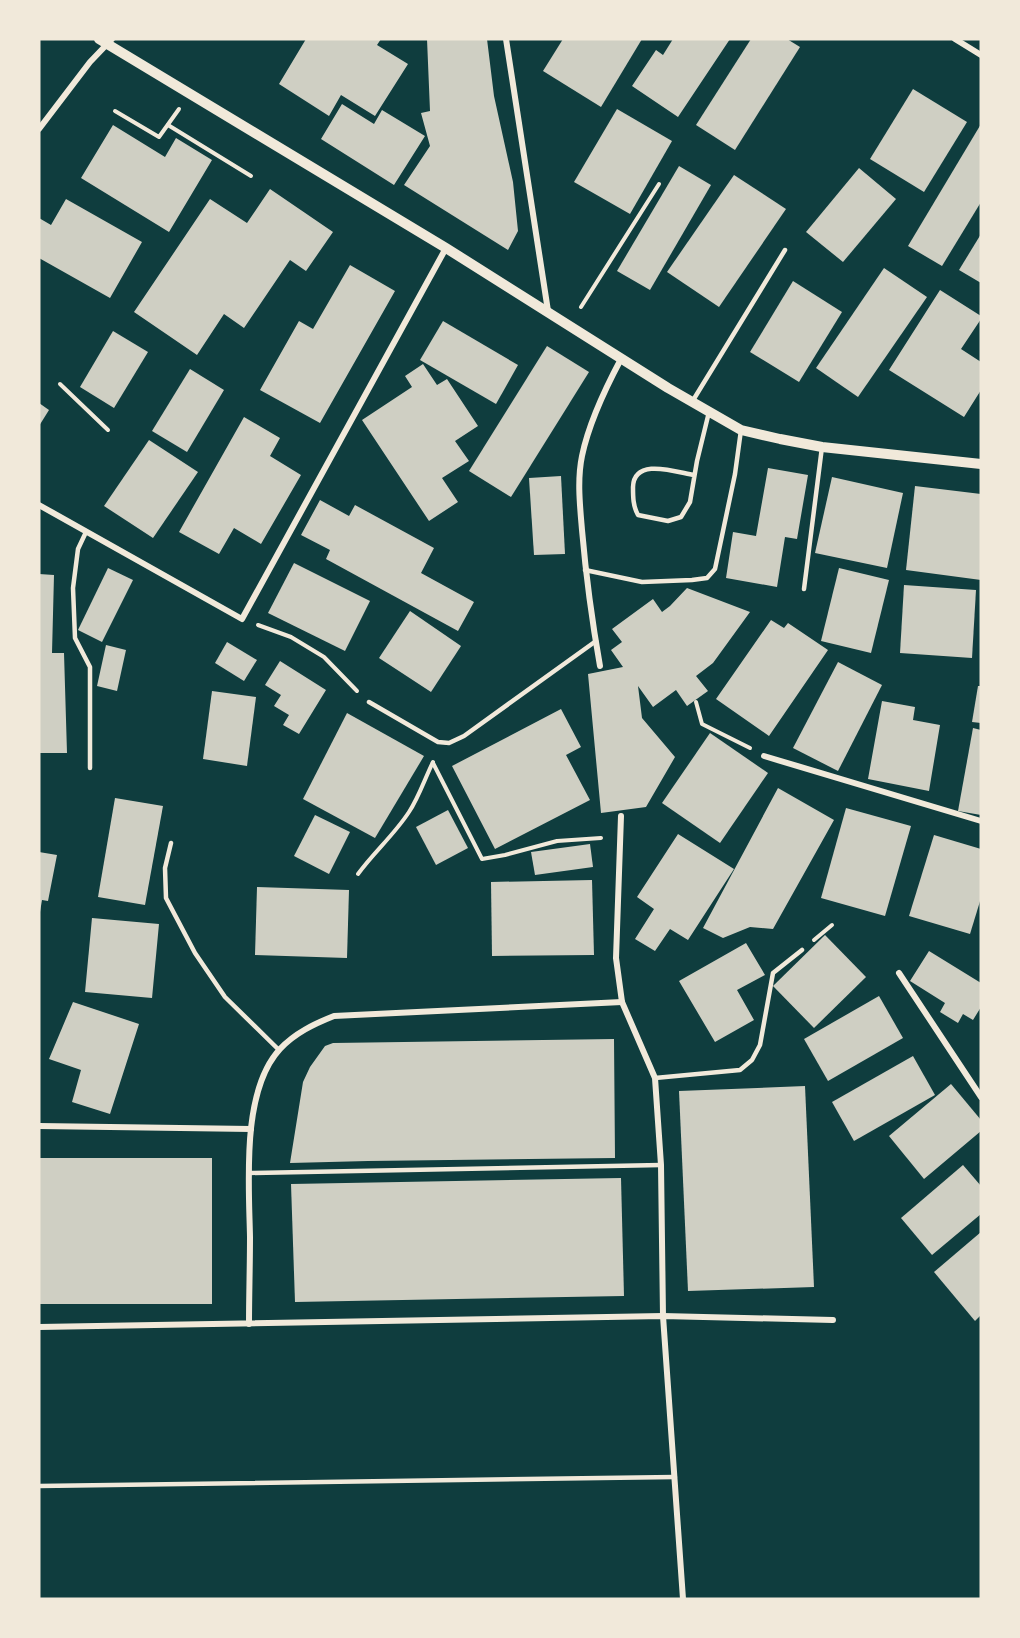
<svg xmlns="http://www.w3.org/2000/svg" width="1020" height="1638" font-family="Mulish,sans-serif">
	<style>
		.building { fill: #cfcfc3 }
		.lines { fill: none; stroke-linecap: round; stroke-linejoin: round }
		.path { stroke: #f1e9da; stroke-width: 4 }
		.service { stroke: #f1e9da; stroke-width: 4.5 }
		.minor { stroke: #f1e9da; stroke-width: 6 }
		.tertiary { stroke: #f1e9da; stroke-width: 10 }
	</style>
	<rect width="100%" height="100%" fill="#0f3d3e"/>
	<g class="building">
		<polygon points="306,39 381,39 377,45 408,64 375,116 341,95 329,116 279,84"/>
		<polygon points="427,39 487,39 494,96 513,182 518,231 508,250 404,185 430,146 421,113 430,111"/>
		<polygon points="563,39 642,39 601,107 543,71"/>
		<polygon points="673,39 730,39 678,117 632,86 656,50 663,55"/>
		<polygon points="751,39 787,39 800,47 735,150 696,125"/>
		<polygon points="913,89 967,122 924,192 870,159"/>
		<polygon points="342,104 374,124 382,110 425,136 394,185 321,139"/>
		<polygon points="617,109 672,141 630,214 574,182"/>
		<polygon points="981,124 981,202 942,266 908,246"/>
		<polygon points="113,125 165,157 176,138 212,160 169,232 81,178"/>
		<polygon points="679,166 711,185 650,290 617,271"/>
		<polygon points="859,168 896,199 843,262 806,232"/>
		<polygon points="734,175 786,209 719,307 667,272"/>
		<polygon points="270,189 333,232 306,271 290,260 244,328 224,314 197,355 134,312 210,199 247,223"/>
		<polygon points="66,199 142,242 110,298 39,258 39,218 51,225"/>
		<polygon points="981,234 981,283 959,270"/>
		<polygon points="350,265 395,291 320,423 260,390 299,321 313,329"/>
		<polygon points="884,268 927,297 858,397 816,368"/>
		<polygon points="793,281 842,312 799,382 750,352"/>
		<polygon points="940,290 981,316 981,319 961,349 981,362 981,390 964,417 889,370"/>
		<polygon points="443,321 518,365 496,404 420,360"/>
		<polygon points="113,331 148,352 114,408 80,387"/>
		<polygon points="547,346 589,372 511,497 469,471"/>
		<polygon points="423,364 437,385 447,379 478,426 455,441 469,461 442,478 458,502 429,521 362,420 412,387 405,376"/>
		<polygon points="190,369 224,390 187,452 152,431"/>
		<polygon points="39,403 49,410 39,426"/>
		<polygon points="244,417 280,438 270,456 301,475 261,544 234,528 219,554 179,532"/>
		<polygon points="149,440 198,472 153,538 104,506"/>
		<polygon points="768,468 808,475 797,539 785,537 777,587 726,578 733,532 756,536"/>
		<polygon points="561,476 565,554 534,555 529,478"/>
		<polygon points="832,477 903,493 887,568 815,553"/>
		<polygon points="915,486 981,494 981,580 906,570"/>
		<polygon points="320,500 349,516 355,505 434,548 421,573 474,602 458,631 326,559 330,550 301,535"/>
		<polygon points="294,563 370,601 345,651 268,613"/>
		<polygon points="108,568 133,580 102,642 78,630"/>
		<polygon points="839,568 889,580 871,653 821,641"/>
		<polygon points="39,574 54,575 52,653 64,653 67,753 39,753"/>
		<polygon points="904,585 976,590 972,658 900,653"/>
		<polygon points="687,588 750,612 713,663 696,676 708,691 687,706 676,690 653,707 638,686 642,718 675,757 646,807 601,813 588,674 623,667 611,650 622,642 612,629 653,599 662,612 670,606"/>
		<polygon points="410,611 461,646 431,692 379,658"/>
		<polygon points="771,620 784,628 788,623 828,650 769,736 716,699"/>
		<polygon points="227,642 257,660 244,681 215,663"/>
		<polygon points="106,645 126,650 117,691 97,686"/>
		<polygon points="280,661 326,690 299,734 283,725 289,715 274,706 281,695 265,685"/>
		<polygon points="838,662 882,685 838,771 793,748"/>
		<polygon points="978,686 981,686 981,723 972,722"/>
		<polygon points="212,691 256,697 247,766 203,759"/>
		<polygon points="882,701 915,707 913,720 940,725 929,791 868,779"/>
		<polygon points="561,709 581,747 566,755 590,800 495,849 452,766"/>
		<polygon points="347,713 424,756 375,838 303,799"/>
		<polygon points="973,728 981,730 981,815 958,811"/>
		<polygon points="710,733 768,773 720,843 662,803"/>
		<polygon points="778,788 834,820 773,929 750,927 723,938 703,928"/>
		<polygon points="115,798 163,806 145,905 98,897"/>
		<polygon points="846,808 911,826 885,916 821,898"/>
		<polygon points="448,810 468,848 436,865 416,827"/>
		<polygon points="315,815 350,832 329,874 294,856"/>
		<polygon points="678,834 734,869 688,940 670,929 655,951 635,939 654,909 637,897"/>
		<polygon points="934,835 981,849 981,898 970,934 909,916"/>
		<polygon points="590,844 593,867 535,875 531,852"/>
		<polygon points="39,852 57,855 48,901 42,900 40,912 39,912"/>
		<polygon points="592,880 594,955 492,956 491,882"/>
		<polygon points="257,887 349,890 347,958 255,955"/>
		<polygon points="92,918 159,924 152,998 85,992"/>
		<polygon points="825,935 866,977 814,1028 773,986"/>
		<polygon points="746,943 765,975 737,990 754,1020 715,1042 679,981"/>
		<polygon points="929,951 981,983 981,1007 973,1020 963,1014 958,1023 940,1012 945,1003 910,981"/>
		<polygon points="879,996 903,1038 828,1081 804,1039"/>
		<polygon points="73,1002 139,1024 110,1114 72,1102 81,1070 49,1059"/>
		<polygon points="614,1039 615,1158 368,1161 290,1163 303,1082 310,1067 325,1046 333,1043"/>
		<polygon points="913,1056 935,1095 854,1141 832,1102"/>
		<polygon points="951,1084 981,1120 981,1131 924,1179 889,1136"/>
		<polygon points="805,1086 814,1287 688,1291 679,1091"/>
		<rect x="39" y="1158" width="173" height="146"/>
		<polygon points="963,1165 981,1186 981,1214 932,1255 901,1218"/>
		<polygon points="621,1178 624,1296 295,1302 291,1184"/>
		<polygon points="981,1232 981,1315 975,1321 934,1272"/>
	</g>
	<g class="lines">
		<g class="path">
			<polyline points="115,111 159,137 179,109"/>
			<polyline points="168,125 251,176"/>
			<polyline points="581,307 659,184"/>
			<polyline points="60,384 108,430"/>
			<polyline points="258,625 291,637 324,657 357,691"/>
			<polyline points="696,702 702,724 750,748"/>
			<polyline points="433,763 482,859 505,855 557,841 601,838"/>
			<path d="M358 874C374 852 394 835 409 812 419 797 425 778 433 762"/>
			<polyline points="814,940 832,925"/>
		</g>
		<g class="service">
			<polyline points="692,402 785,250"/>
			<path d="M694 475C676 472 634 457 633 487 633 497 633 506 638 515L668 521 681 517 690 502 697 461 709 412"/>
			<polyline points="86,532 78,549 73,588 75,638 90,667 90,768"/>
			<polyline points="585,570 642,582 692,580 707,578 715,569 735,474 741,430"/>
			<polyline points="804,589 822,447"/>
			<polyline points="369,702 438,742 449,743 464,736 596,641"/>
			<polyline points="171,843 165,868 166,898 195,953 225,997 279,1050"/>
			<polyline points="655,1078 740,1070 752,1060 760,1045 773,973 802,950"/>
			<polyline points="249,1173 661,1165"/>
			<polyline points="39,1486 675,1477"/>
		</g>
		<g class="minor">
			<polyline points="506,39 548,311"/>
			<polyline points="955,39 981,55"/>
			<polyline points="39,129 90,62 112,39"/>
			<polyline points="39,505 242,619 446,248"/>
			<path d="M600 666C592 621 586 576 582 530 580 506 577 480 582 456 589 422 605 389 621 359"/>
			<polyline points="764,756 981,821"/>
			<polyline points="621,816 616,958 622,1002 655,1078 661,1165 663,1316 683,1599"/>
			<polyline points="899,973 981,1097"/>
			<polyline points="39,1126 251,1129"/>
			<path d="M249 1324C249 1295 250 1266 250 1237 249 1184 241 1091 280 1049 295 1033 314 1024 334 1016L622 1002"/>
			<polyline points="39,1327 663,1316 833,1320"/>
		</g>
		<polyline class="tertiary" points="99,39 446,248 668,388 741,430 780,439 822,447 981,464"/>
	</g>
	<rect width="1020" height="1638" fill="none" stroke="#f1e9da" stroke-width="81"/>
</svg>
